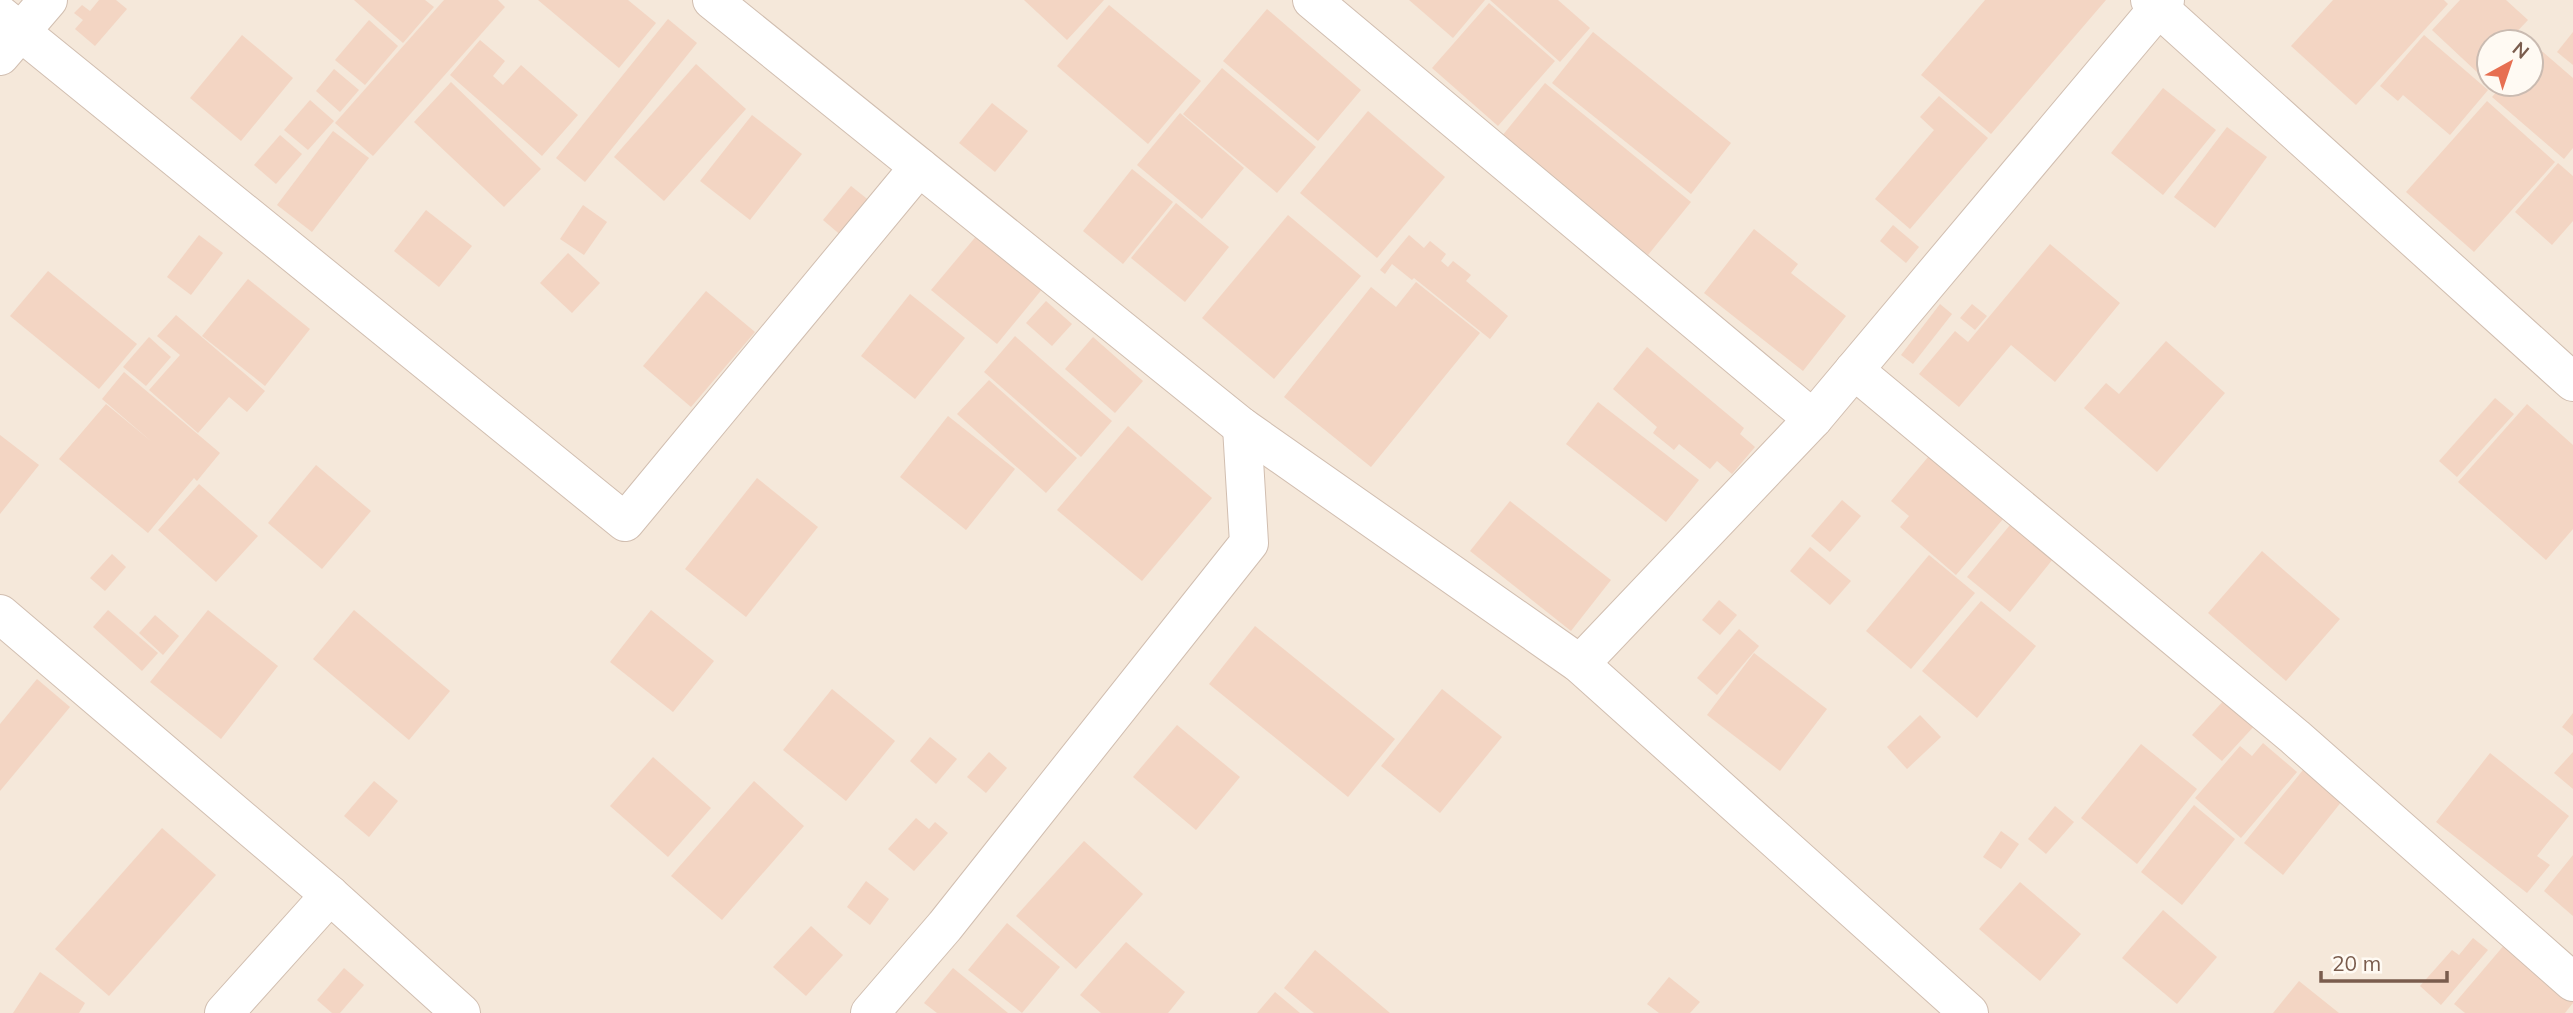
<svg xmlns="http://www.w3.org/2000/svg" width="2573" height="1013" font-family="Mulish,sans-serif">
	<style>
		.residential { fill: #f5e8da; fill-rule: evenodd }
		.building { fill: #f3d5c3 }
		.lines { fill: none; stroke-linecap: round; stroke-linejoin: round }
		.minor-casing { stroke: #d1beb0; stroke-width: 40 }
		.minor { stroke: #fff; stroke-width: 38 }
	</style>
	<rect width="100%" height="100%" fill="#fdf6ec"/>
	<path class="residential" d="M0 0H2573V1013H0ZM2489 42H2531V84H2489Z"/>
	<g class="building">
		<polygon points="99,0 116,0 127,9 95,46 75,29 83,20 74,13 82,5 90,11"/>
		<polygon points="354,0 425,0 434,7 403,43"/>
		<polygon points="444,0 498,0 505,7 373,156 335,123"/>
		<polygon points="538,0 628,0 656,23 619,68"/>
		<polygon points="1024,0 1104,0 1067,40"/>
		<polygon points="1409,0 1485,0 1453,38"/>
		<polygon points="1490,0 1558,0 1590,28 1560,62"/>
		<polygon points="1985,0 2106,0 1991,134 1921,75"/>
		<polygon points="2333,0 2444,0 2448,4 2356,105 2291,46"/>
		<polygon points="2460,0 2506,0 2528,20 2507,42 2489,42 2489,61 2478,73 2432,30"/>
		<polygon points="1489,3 1555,61 1498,126 1432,68"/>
		<polygon points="1109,5 1201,81 1148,144 1057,66"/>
		<polygon points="1267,9 1361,90 1318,141 1223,61"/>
		<polygon points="668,19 697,43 585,182 556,158"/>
		<polygon points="369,20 398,46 365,85 335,60"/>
		<polygon points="1593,32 1731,143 1691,194 1552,83"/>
		<polygon points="2573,32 2573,65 2557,52"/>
		<polygon points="242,35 293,78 241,141 190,98"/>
		<polygon points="2424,35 2488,90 2450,135 2403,95 2398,101 2380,86"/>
		<polygon points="480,40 505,61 493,76 503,85 521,65 578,115 542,156 450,75"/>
		<polygon points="2536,46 2573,78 2573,148 2564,159 2492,97 2503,84 2531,84 2531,52"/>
		<polygon points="696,64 746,109 664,201 614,157"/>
		<polygon points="1222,68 1316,147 1277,193 1183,114"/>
		<polygon points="334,69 359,90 340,112 316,91"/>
		<polygon points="451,82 541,169 504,207 414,122"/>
		<polygon points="1545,83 1691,202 1648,255 1502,136"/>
		<polygon points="2163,88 2216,130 2163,195 2111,153"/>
		<polygon points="1939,96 1988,138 1910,229 1875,199 1934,130 1920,117"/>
		<polygon points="310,100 334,121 308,150 284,130"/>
		<polygon points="2487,101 2555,162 2474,252 2406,192"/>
		<polygon points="992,103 1028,131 995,172 959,143"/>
		<polygon points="1368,111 1445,177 1377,258 1300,193"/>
		<polygon points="1180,113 1244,168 1202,219 1137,165"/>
		<polygon points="752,115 802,154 750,220 700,181"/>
		<polygon points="2227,127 2267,157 2215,228 2174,197"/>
		<polygon points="333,131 369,158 312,232 277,205"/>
		<polygon points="280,135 302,154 276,184 254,165"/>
		<polygon points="2558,163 2573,176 2573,221 2552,245 2515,212"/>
		<polygon points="1132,169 1173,202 1123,264 1083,231"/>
		<polygon points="851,186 871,202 843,237 823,220"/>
		<polygon points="1176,203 1229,247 1185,302 1131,258"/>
		<polygon points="583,205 607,222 584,255 560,239"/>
		<polygon points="426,210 472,246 439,287 394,251"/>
		<polygon points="1288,215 1361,276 1274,379 1202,318"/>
		<polygon points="1893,225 1919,247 1906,263 1880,241"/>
		<polygon points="983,228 1048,282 997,344 931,290"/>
		<polygon points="1754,229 1798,264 1791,273 1846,316 1803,371 1704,293"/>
		<polygon points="199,235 223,253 191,295 167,277"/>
		<polygon points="1409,235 1424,248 1430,241 1446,254 1441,261 1448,267 1453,261 1471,275 1466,281 1508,316 1490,339 1414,278 1412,280 1392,264 1385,274 1380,270"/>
		<polygon points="2050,244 2120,303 2055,382 2011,345 1959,407 1919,374 1955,331 1968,342"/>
		<polygon points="568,253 600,283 572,313 540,283"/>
		<polygon points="48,271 137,344 99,389 10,316"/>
		<polygon points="248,279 310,329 265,386 202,336"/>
		<polygon points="1416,282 1480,333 1371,467 1284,397 1371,287 1396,307"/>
		<polygon points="706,291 755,332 691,407 643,366"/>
		<polygon points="910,294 965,338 915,399 861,356"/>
		<polygon points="1046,301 1072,324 1052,346 1026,323"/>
		<polygon points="1940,304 1952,314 1913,364 1901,355"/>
		<polygon points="1972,304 1987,316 1975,330 1960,318"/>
		<polygon points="176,315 265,391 247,412 229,397 198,433 149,390 180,355 157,336"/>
		<polygon points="1015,336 1112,421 1081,457 984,372"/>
		<polygon points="149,337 171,357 146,386 123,367"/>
		<polygon points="1093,337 1143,381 1115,413 1065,369"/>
		<polygon points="2166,341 2225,393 2157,472 2084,408 2106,383 2119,394"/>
		<polygon points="1647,347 1744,428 1740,434 1755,447 1732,474 1717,461 1710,469 1679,444 1674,450 1653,433 1657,427 1613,389"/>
		<polygon points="124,372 220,453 197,481 194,478 148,533 59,459 106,404 152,442 102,399"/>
		<polygon points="989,380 1077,458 1046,493 957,414"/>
		<polygon points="2495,398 2514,414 2457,477 2439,461"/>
		<polygon points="1598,402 1699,480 1666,522 1566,444"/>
		<polygon points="2527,404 2573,445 2573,529 2546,560 2458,482"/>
		<polygon points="948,416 1015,469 966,530 900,477"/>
		<polygon points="1128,426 1212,498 1142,581 1057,510"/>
		<polygon points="0,435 39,465 0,514"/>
		<polygon points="1929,456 2003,519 1956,575 1900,527 1909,516 1891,501"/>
		<polygon points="316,465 371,511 322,569 268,523"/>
		<polygon points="757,478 818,527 746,617 685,569"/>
		<polygon points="199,484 258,536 216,582 158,530"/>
		<polygon points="1842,500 1861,516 1830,552 1811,536"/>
		<polygon points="1510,501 1611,580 1571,631 1470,551"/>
		<polygon points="2010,525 2053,559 2010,612 1967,577"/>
		<polygon points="1810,547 1851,581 1830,605 1790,571"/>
		<polygon points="2262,551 2340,619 2286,681 2208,613"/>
		<polygon points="112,554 126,567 105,591 90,578"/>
		<polygon points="1929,555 1975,593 1911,669 1866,631"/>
		<polygon points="1719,600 1737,615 1720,635 1702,620"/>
		<polygon points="1981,601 2036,646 1977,718 1922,671"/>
		<polygon points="108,610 158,653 142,671 93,627"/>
		<polygon points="208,610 278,666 221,739 150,682"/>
		<polygon points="354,610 450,691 409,740 313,659"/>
		<polygon points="651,610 714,661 673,712 610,662"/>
		<polygon points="155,615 179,636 163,655 139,633"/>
		<polygon points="1255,626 1395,739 1348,797 1209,684"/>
		<polygon points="1739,629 1759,646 1717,695 1697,678"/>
		<polygon points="1754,653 1827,709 1780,771 1707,715"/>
		<polygon points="37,679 70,707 0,791 0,724"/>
		<polygon points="832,689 895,741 846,801 783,750"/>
		<polygon points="1442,689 1502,737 1440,813 1381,766"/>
		<polygon points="2227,697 2257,723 2222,761 2192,735"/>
		<polygon points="2573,713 2573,736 2562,727"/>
		<polygon points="1920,715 1941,737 1907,769 1887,747"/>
		<polygon points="1177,725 1240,777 1196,830 1133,777"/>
		<polygon points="930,737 957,759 936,784 910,761"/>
		<polygon points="2263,743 2297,772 2241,838 2195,798 2240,746 2252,756"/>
		<polygon points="2141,744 2197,789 2137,864 2081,818"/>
		<polygon points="989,752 1007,768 986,793 967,777"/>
		<polygon points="2573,752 2573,789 2554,773"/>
		<polygon points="2490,753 2569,816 2537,856 2550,865 2527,893 2436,822"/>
		<polygon points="653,757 711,808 668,857 610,806"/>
		<polygon points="2303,770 2342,801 2283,875 2244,843"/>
		<polygon points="374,781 398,801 369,837 344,816"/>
		<polygon points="754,781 804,826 722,920 671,876"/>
		<polygon points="2194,805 2235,839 2182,905 2141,872"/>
		<polygon points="2055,806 2074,822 2046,854 2028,839"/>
		<polygon points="916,818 929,829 935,822 948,833 914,871 888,849"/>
		<polygon points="162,828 216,875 109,996 55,949"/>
		<polygon points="2001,831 2019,844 2001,869 1983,857"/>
		<polygon points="1084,841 1143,894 1076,969 1016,916"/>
		<polygon points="2573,855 2573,916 2544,891"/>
		<polygon points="866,881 889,899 870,925 847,907"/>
		<polygon points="2020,882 2081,934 2040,981 1979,929"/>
		<polygon points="2163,910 2217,957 2177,1004 2122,958"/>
		<polygon points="1007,923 1060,967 1022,1013 968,970"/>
		<polygon points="811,926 843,955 806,996 773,967"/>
		<polygon points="2511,937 2573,989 2573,1003 2565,1013 2465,1013 2454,1004"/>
		<polygon points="2473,938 2488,950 2441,1005 2420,986 2452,950 2459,955"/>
		<polygon points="1126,942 1185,992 1168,1013 1101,1013 1080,995"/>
		<polygon points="1315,950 1390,1013 1314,1013 1284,988"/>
		<polygon points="344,968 364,985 340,1013 332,1013 317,1000"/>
		<polygon points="953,968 1008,1013 937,1013 924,1003"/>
		<polygon points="40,972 85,1003 79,1013 13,1013"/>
		<polygon points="1669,977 1700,1002 1690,1013 1659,1013 1647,1004"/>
		<polygon points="2299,981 2339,1013 2273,1013"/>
		<polygon points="1275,992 1300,1013 1257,1013"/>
	</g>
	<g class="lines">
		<g class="minor-casing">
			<g id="minor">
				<polyline points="712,0 1242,427 1580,664 1969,1013"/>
				<polyline points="1312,0 1813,419"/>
				<polyline points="2150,0 2573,382"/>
				<polyline points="0,15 625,522 919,167"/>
				<polyline points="0,56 48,0"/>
				<polyline points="1854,370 2295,737 2573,982"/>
				<polyline points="0,614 330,895 461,1013"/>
				<polyline points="1580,664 1813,419 2165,0"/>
				<polyline points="224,1013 330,895"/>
				<polyline points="870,1013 945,926 1249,543 1242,427"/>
			</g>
		</g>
		<use href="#minor" class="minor"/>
	</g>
	<g transform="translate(2510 63) rotate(40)"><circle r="33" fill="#fffaf3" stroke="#cabbb1" stroke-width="2"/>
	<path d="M0-5L12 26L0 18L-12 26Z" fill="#e76f51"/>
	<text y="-10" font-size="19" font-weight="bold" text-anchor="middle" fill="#7a5c4d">N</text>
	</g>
	<path d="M2321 971v10h126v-10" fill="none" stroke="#7a5c4d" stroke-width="3.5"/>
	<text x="2332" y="971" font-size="21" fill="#7a5c4d" stroke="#fffaf3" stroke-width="5" paint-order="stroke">20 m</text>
</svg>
